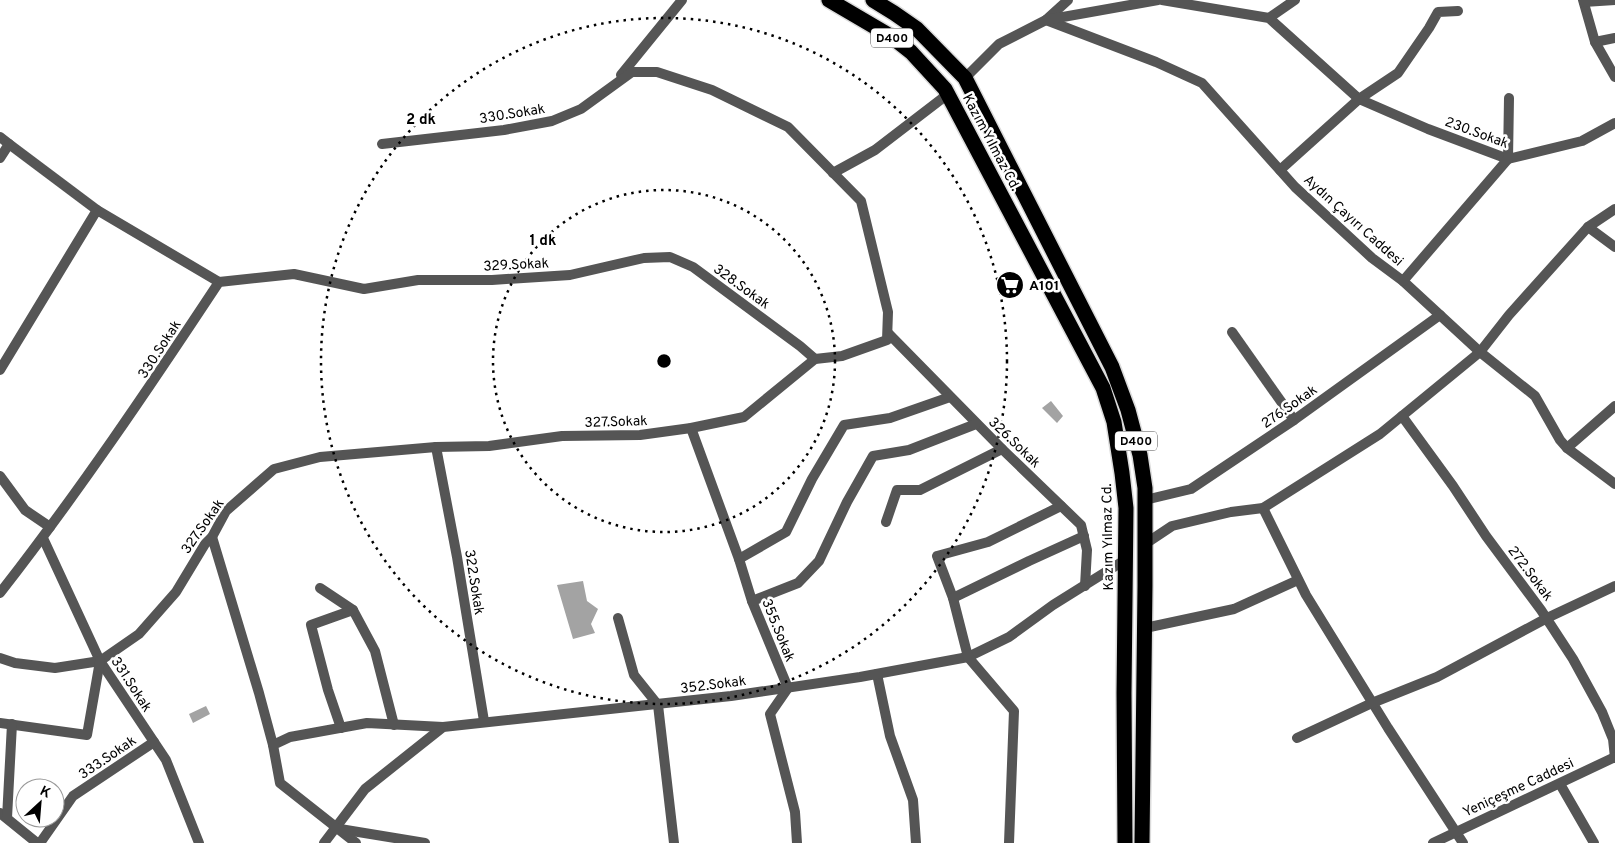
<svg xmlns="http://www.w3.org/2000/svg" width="1615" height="843" font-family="Overpass,sans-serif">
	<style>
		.water { fill: #a3a3a3 }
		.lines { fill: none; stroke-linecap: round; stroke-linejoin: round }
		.highway-casing { stroke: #dbdbdb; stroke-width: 18 }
		.street { stroke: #555; stroke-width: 10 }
		.highway { stroke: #000; stroke-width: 15 }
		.ring { fill: none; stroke: #000; stroke-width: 2.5; stroke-dasharray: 2.5 5 }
		.labels { text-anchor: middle; stroke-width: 5; stroke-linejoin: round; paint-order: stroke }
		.shield { fill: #fff; stroke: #4c4c4c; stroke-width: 1 }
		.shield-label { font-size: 12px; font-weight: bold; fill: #000 }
		.street-label { font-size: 14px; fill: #000; stroke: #fff }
		.poi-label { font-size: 14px; font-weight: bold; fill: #000; stroke: #fff; text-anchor: start }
		.centre { fill: #000; stroke: #fff; stroke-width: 2.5 }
		.ring-label { font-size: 15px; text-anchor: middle; font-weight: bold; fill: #000; stroke: #fff; stroke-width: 5; stroke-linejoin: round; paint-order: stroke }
	</style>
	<rect width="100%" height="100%" fill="#fff"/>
	<g class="water">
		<polygon points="1051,401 1063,416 1057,423 1042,408"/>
		<polygon points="583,581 587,601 598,609 591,624 595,633 573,639 557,585"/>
		<polygon points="206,706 210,714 193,723 189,714"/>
	</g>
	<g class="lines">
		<g class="highway-casing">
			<g id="highway">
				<polyline points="829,0 892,37 911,52 945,89 1103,388 1114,422 1122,473 1126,508 1124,693 1125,843"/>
				<polyline points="873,0 894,13 917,29 965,78 1112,367 1128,410 1140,455 1145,488 1145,586 1142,843"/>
			</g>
		</g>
		<g class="street">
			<polyline points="1068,0 1046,20 1156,62 1202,83 1295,187 1372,258 1403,281 1480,352 1535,396 1560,440 1567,448 1615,484"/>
			<polyline points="1162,0 1269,18 1359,99 1398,73 1429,28 1438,12 1458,11"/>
			<polyline points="1583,0 1595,42 1615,77"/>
			<polyline points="1584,2 1615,0"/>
			<polyline points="1269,18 1295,0"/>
			<polyline points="1595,42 1615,38"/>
			<polyline points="621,75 682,0"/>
			<polyline points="965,78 999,44 1046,20 1158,0"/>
			<polyline points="0,137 9,144 0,158"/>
			<polyline points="9,144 97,210"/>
			<polyline points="1280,170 1359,99 1428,129 1508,159 1582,141 1615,123"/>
			<polyline points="833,173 875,150 948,94"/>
			<polyline points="1588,227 1615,247"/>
			<polyline points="1403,281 1508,159 1509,98"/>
			<polyline points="1232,332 1294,420"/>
			<polyline points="888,333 1002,449 1081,525 1087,550 1085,586"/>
			<polyline points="0,370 97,210 219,282"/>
			<polyline points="1402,416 1453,486 1486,536 1541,610 1573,659 1602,712 1613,739 1615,758"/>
			<polyline points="691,428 739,559 752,601 788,688 770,714 795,812 797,843"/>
			<polyline points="436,447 457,557 484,721"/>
			<polyline points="1567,448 1615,406"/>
			<polyline points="0,476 25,510 50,527"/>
			<polyline points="1145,500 1191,489 1294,420 1440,315"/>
			<polyline points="1263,508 1306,595 1388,728 1463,843"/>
			<polyline points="886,522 897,490 920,490 1002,449"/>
			<polyline points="212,537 259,693 273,745"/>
			<polyline points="43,538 100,661 166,760 199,843"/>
			<polyline points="1145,544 1172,526 1231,512 1263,508 1380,434 1480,352 1509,315 1588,227 1615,209"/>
			<polyline points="739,559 786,532 812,479 844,425 890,418 950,397"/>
			<polyline points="320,588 353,610 375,651 394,725"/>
			<path d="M0 593C78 493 149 388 219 282L294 274 364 289 418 280H492L570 275 644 258 670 257 693 267 800 346 815 359"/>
			<polyline points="953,598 937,556 988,542 1061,506"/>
			<polyline points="752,601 798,583 819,561 847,502 873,456 909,450 976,424"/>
			<polyline points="618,618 634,675 658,705 674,843"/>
			<polyline points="1145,628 1234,609 1298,580"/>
			<polyline points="0,658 15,663 55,668 100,661 139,634 176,592 205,544 212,537 226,511 274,469 320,457 436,447 489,446 562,436 640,435 691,428 744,417 815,359 842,356 887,340 888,312 861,201 788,127 712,90 657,72 632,72 581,109 552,121 504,130 382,144"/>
			<polyline points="877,674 890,736 913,800 916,843"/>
			<polyline points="0,723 87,735 100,661"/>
			<polyline points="341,728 328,690 311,625 353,610"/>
			<polyline points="1297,738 1372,703 1437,677 1547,618 1615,586"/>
			<polyline points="1560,784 1594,843"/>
			<polyline points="0,813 37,843"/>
			<polyline points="7,818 12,724"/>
			<polyline points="340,829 425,843"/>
			<polyline points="40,843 73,796 154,742"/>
			<polyline points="324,843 365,789 443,727 731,696 860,677 968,657 1009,637 1053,605 1125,560"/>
			<polyline points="356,843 280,783 273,745 290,737 367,723 443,727"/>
			<polyline points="1009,843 1014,711 968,657 953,598 1029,561 1084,536"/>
			<polyline points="1433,843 1615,757"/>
		</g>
		<use href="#highway" class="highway"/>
	</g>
	<g class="ring">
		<circle cx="664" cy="361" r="171"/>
		<circle cx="664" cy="361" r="343"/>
	</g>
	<defs>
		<g id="supermarket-disc" transform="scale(1.4375)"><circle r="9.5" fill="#000" stroke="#fff"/><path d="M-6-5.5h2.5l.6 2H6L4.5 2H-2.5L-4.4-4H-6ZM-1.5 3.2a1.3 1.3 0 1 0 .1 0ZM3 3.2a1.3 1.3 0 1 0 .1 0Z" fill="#fff"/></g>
	</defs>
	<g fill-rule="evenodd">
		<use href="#supermarket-disc" x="1010" y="285"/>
	</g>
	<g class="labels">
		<g class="shield">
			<rect x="871" y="28.5" width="42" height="19" rx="4"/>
			<rect x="1115" y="431.5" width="42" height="19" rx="4"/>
		</g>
		<g class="shield-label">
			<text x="892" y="42">D400</text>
			<text x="1136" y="445">D400</text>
		</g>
		<g class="street-label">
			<text transform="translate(512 113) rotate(-9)" y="5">330.Sokak</text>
			<text transform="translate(1477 132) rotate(20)" y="5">230.Sokak</text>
			<text transform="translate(992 142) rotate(62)" y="5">Kazım Yılmaz Cd.</text>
			<text transform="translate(1354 220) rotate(42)" y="5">Aydın Çayırı Caddesi</text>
			<text transform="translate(516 264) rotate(-3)" y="5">329.Sokak</text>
			<text transform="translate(742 286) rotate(36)" y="5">328.Sokak</text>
			<text transform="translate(159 349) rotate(-57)" y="5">330.Sokak</text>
			<text transform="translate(1289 406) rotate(-35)" y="5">276.Sokak</text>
			<text transform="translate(616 421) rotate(-2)" y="5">327.Sokak</text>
			<text transform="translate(1015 442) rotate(44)" y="5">326.Sokak</text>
			<text transform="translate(202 526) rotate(-55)" y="5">327.Sokak</text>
			<text transform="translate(1107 537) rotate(-91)" y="5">Kazım Yılmaz Cd.</text>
			<text transform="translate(1531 573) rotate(53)" y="5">272.Sokak</text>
			<text transform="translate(475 582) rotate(81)" y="5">322.Sokak</text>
			<text transform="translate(779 630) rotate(68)" y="5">355.Sokak</text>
			<text transform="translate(132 684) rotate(57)" y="5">331.Sokak</text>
			<text transform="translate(713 684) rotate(-7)" y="5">352.Sokak</text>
			<text transform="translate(107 757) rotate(-34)" y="5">333.Sokak</text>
			<text transform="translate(1518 787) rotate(-25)" y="5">Yeniçeşme Caddesi</text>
		</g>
		<g class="poi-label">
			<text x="1029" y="290">A101</text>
		</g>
	</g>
	<circle cx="664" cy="361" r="8" class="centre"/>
	<g class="ring-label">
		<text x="421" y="124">2 dk</text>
		<text x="543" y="245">1 dk</text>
	</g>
	<g transform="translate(40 803) rotate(26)"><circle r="24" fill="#ffffff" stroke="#999999"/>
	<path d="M0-4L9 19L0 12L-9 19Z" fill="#000000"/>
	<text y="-8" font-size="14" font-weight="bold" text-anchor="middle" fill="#000000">K</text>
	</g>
</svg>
